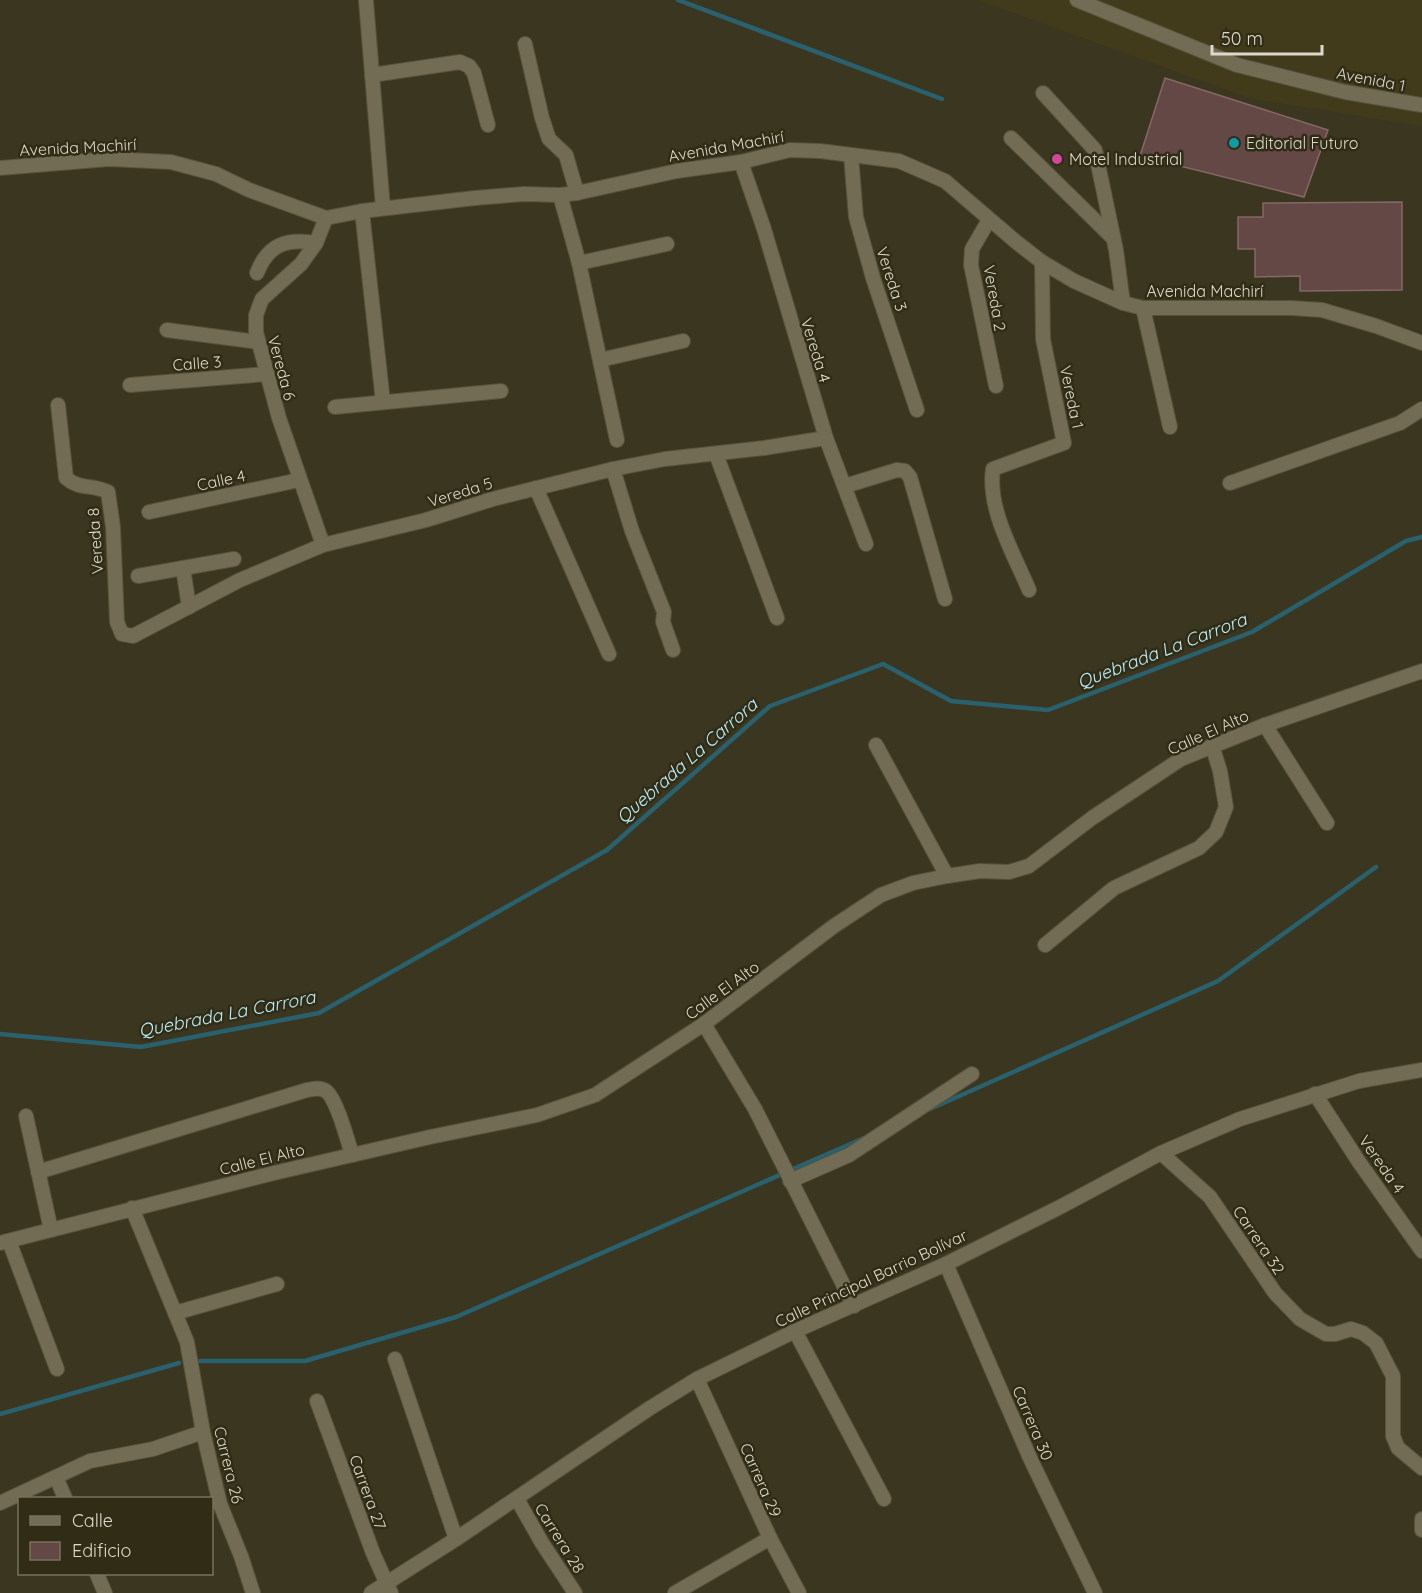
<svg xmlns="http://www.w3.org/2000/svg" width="1422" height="1593" font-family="Quicksand,sans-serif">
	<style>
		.built { fill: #413b1c }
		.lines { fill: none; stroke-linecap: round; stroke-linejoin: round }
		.stream { stroke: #29616e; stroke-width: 4.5 }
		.building { fill: #644845; stroke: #856764; stroke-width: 1.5 }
		.minor-casing { stroke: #56523d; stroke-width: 16 }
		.minor { stroke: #716c53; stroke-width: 14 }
		.culture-dot { fill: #0f9aa8; stroke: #302c15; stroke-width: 2 }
		.hotel-dot { fill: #d1479c; stroke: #302c15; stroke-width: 2 }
		.labels { text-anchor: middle; stroke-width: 5; stroke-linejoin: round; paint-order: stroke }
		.street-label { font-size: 16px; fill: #dddacc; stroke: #302c15 }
		.poi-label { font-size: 16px; fill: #dddacc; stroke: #302c15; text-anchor: start }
		.water-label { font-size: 18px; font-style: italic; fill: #bceefc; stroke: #302c15 }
	</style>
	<rect width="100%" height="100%" fill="#3b361f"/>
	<polygon class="built" points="978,0 1422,0 1422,126 1252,99"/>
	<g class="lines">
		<g class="stream">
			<polyline points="678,0 942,99"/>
			<polyline points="0,1034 141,1047 319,1013 607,850 770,706 883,664 951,701 1048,710 1252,632 1406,541 1422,537"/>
			<polyline points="930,1109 1218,981 1376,867"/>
			<polyline points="200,1361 305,1361 456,1317 864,1138"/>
			<polyline points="0,1414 179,1363"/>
		</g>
	</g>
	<g class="building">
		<polygon points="1165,78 1328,130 1304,197 1140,156"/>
		<polygon points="1402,202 1402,290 1300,291 1300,276 1255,277 1255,249 1238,249 1238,217 1263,217 1263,203"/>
	</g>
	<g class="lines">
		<g class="minor-casing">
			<g id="minor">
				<polyline points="1077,0 1237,65 1345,92 1422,105"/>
				<polyline points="366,1 383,208"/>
				<polyline points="525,44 542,118 549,139 566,155 577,193"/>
				<polyline points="372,75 460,62 469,66 474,73 488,125"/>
				<polyline points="1043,93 1095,150 1116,250 1123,303"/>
				<polyline points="1011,138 1112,237"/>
				<polyline points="851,155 856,217 873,278 917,410"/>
				<polyline points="741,162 764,229 826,438 866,544"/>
				<polyline points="0,168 109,159 171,162 216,174 249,190 326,218 362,211 475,198 524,194 560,195 577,193 677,171 741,162 790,150 820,151 899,161 945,181 1015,241 1042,262 1074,281 1123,303 1143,308 1291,308 1322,310 1376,326 1422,343"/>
				<polyline points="560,195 579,263 617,440"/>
				<polyline points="362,211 383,402"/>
				<polyline points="989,220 972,249 971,265 996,386"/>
				<polyline points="579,263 667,244"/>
				<path d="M257 273C268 244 287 238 316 243"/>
				<polyline points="1143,308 1170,427"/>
				<polyline points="167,330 258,342"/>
				<polyline points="600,360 683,341"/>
				<polyline points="130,385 267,374"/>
				<path d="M58 405 66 478C80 490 92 484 108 492L113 527 117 622 122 634 133 636 240 580 323 545 426 520 493 499 613 469 665 459 764 448 826 438"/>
				<polyline points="335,407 501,391"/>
				<polyline points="716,454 777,618"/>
				<polyline points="613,469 632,531 664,612 663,622 673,650"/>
				<polyline points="1230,483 1400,423 1422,409"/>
				<polyline points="845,486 897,470 905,471 910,477 945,599"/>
				<polyline points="536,488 609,654"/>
				<polyline points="149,512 299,480"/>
				<polyline points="323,545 279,418 256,332 256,315 262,299 301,264 316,243 326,218"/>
				<polyline points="183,568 189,607"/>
				<polyline points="138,576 234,559"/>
				<path d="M1029 590C1014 554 987 509 993 469L1064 443 1043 339 1042 262"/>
				<polyline points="1265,725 1327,823"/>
				<polyline points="876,745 947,876"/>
				<polyline points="1045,945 1114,888 1199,848 1216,832 1226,807 1220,771 1212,745"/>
				<polyline points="704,1024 755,1109 854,1306"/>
				<polyline points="1315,1094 1359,1162 1422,1251"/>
				<polyline points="26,1116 51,1230"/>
				<polyline points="1161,1153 1210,1197 1275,1293 1300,1319 1326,1334 1335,1334 1351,1329 1363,1333 1376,1343 1393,1376 1393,1436 1398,1448 1422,1468"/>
				<path d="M38 1172 307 1090C313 1089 320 1087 326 1091 336 1098 348 1141 352 1155"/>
				<polyline points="790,1181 849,1155 972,1074"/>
				<polyline points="132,1208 187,1342 203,1432 220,1504 241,1556 253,1593"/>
				<polyline points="9,1241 57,1369"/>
				<polyline points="0,1243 274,1173 430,1137 537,1115 595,1095 704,1024 834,926 881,895 913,883 947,876 980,871 1009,872 1029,866 1092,818 1181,759 1265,725 1422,671"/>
				<polyline points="946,1264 1030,1458 1095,1593"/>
				<polyline points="175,1313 277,1284"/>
				<polyline points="795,1331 884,1499"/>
				<polyline points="395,1359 456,1539"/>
				<polyline points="697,1379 770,1538 799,1593"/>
				<polyline points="317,1401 373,1553 391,1593"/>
				<polyline points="56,1477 65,1498"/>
				<polyline points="517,1499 542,1543 575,1593"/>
				<polyline points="0,1503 90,1461 153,1449 203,1432"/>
				<polyline points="1422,1519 1422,1530"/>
				<polyline points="97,1574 105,1593"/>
				<polyline points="371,1593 456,1539 650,1408 697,1379 795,1331 946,1264 1062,1206 1161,1153 1240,1119 1359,1081 1422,1070"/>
				<polyline points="675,1593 770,1538"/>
			</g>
		</g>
		<use href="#minor" class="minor"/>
	</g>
	<circle class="culture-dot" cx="1234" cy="143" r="6"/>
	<circle class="hotel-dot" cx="1057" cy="159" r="6"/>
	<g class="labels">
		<g class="street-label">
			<text transform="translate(1371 79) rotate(11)" y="6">Avenida 1</text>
			<text transform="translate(726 146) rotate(-10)" y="6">Avenida Machirí</text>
			<text transform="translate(78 147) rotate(-3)" y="6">Avenida Machirí</text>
			<text transform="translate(892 279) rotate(72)" y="6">Vereda 3</text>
			<text x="1205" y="297">Avenida Machirí</text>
			<text transform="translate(995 298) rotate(80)" y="6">Vereda 2</text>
			<text transform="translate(816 350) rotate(73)" y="6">Vereda 4</text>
			<text transform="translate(197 363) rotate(-4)" y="6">Calle 3</text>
			<text transform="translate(282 368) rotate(75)" y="6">Vereda 6</text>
			<text transform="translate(1072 397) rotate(78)" y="6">Vereda 1</text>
			<text transform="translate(221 480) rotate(-12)" y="6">Calle 4</text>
			<text transform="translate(460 492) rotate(-17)" y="6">Vereda 5</text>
			<text transform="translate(95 541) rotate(-94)" y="6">Vereda 8</text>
			<text transform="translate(1208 732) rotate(-24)" y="6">Calle El Alto</text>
			<text transform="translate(722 990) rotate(-36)" y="6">Calle El Alto</text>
			<text transform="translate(262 1159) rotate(-14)" y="6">Calle El Alto</text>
			<text transform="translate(1382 1164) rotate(55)" y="6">Vereda 4</text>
			<text transform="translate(1259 1240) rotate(56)" y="6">Carrera 32</text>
			<text transform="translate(871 1278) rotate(-25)" y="6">Calle Principal Barrio Bolívar</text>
			<text transform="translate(1033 1423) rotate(67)" y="6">Carrera 30</text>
			<text transform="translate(229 1465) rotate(76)" y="6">Carrera 26</text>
			<text transform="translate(761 1480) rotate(66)" y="6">Carrera 29</text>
			<text transform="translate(368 1492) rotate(70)" y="6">Carrera 27</text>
			<text transform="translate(560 1538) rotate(58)" y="6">Carrera 28</text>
		</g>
		<g class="poi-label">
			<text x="1246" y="149">Editorial Futuro</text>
			<text x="1069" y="165">Motel Industrial</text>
		</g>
		<g class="water-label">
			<text transform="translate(1162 651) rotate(-21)" y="6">Quebrada La Carrora</text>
			<text transform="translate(687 761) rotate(-41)" y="6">Quebrada La Carrora</text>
			<text transform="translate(227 1014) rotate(-11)" y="6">Quebrada La Carrora</text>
		</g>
	</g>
	<rect x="18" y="1497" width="195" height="78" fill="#302c15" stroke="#75725e" stroke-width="1.5"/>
	<rect x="30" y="1516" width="30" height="9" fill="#716c53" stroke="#75725e" stroke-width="1.5"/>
	<text x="72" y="1527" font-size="18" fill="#dddacc">Calle</text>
	<rect x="30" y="1542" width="30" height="18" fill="#644845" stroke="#75725e" stroke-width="1.5"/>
	<text x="72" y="1557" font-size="18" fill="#dddacc">Edificio</text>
	<path d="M1212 45v9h110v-9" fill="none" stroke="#dddacc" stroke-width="3"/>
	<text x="1221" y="45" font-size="18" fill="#dddacc" stroke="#302c15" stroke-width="4.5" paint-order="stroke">50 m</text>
</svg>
